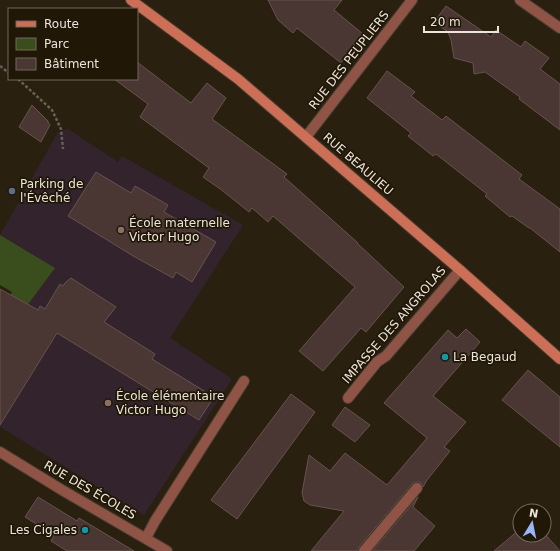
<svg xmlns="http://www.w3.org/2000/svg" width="560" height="551" font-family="'DejaVu Sans',sans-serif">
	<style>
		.education { fill: #33232d }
		.green { fill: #3a4e1d }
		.building { fill: #4a3632; stroke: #68524e }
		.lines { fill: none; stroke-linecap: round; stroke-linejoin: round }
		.lane-casing { stroke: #443c2c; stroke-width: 12 }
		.street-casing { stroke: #443c2c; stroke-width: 12 }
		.secondary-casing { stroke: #443c2c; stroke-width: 12 }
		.path { stroke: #696153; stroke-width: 2.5; stroke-dasharray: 3 2; stroke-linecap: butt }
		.lane { stroke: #8f5445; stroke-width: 10 }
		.street { stroke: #8f5445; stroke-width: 10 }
		.secondary { stroke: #cd6f57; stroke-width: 10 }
		.service-dot { fill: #5c6f8a; stroke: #201707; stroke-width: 1.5 }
		.education-dot { fill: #8d6e63; stroke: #201707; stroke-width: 1.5 }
		.culture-dot { fill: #0f9aa8; stroke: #201707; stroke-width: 1.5 }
		.labels { text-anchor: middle; stroke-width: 3.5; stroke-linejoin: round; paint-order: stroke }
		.street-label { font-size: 12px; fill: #ebe5db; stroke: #201707 }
		.poi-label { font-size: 12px; fill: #ebe5db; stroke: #201707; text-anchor: start }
	</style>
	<rect width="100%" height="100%" fill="#292010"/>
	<polygon class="education" points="68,129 118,162 122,156 243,225 170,338 232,379 144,515 0,427 0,342 54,268 0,235 58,132"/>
	<polygon class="green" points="0,235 55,268 0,342 0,315 12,292 0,285"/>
	<g class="building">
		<polygon points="268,0 342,0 334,10 363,34 341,63 297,28 293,33 278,20"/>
		<polygon points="446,6 491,37 496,30 521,47 525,41 549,58 540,69 560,84 560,130 519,99 520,97 485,72 474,74 473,63 454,58 451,40 448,32 434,22"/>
		<polygon points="137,62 191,103 207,83 226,98 212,119 287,174 284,177 358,243 357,243 404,287 366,332 361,328 323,371 299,351 355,287 273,216 268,222 252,208 249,212 223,191 203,177 209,168 140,117 148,104 114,79 137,79"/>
		<polygon points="387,71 415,92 411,96 442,120 446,116 522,175 519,179 560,209 560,252 530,228 529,228 512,216 510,217 485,196 487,194 436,154 433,156 408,136 411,133 367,98"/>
		<polygon points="32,105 48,121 48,122 50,125 41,142 19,127"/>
		<polygon points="96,172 131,193 135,186 168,205 164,212 216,242 192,282 176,272 173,278 135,257 68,216"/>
		<polygon points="71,278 116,307 104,322 155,354 152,359 214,397 199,420 57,333 0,425 0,289 38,310 40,306 45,309 60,284 63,286 65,283"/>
		<polygon points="466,329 480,342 433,396 466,422 444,447 450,451 427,480 423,487 421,483 419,482 415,482 412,484 359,547 358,551 311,551 344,511 310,505 304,501 302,493 309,455 330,471 345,453 387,485 427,438 384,403 448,330 457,338"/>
		<polygon points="528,370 560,397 560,447 502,400"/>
		<polygon points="291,394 315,412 237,519 211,500"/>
		<polygon points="345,407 370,425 355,442 332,425"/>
		<polygon points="38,497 77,521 79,518 134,551 67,551 51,541 54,535 25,517"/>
		<polygon points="418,497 413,507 435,526 414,551 372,551"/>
		<polygon points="520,529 520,535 544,535 544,533 560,551 494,551"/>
	</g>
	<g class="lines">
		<g class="lane-casing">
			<g id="lane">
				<polyline points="348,398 377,362 386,356 460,270"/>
				<polyline points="146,538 155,521 244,381"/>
				<polyline points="364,551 417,488"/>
			</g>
		</g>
		<g class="street-casing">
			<g id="street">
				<polyline points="520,0 560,28"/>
				<polyline points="306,137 412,0"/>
				<polyline points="0,452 62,490 167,551"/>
			</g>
		</g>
		<g class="secondary-casing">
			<polyline id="secondary" points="131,0 238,79 460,270 560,359"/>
		</g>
		<g class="path">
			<polyline points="0,66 9,73"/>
			<polyline points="18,79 52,110 61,129 63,149"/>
		</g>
		<use href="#lane" class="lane"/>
		<use href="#street" class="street"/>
		<use href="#secondary" class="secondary"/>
	</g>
	<circle class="service-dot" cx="12" cy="191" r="4"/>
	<g class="education-dot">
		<circle cx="121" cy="230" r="4"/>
		<circle cx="108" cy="403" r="4"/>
	</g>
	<g class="culture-dot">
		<circle cx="445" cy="357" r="4"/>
		<circle cx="85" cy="530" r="4"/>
	</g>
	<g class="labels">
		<g class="street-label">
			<text transform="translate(349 60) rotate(-52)" y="4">RUE DES PEUPLIERS</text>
			<text transform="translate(358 164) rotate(41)" y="4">RUE BEAULIEU</text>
			<text transform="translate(394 325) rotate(-49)" y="4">IMPASSE DES ANGROLAS</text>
			<text transform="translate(90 490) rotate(30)" y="4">RUE DES ÉCOLES</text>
		</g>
		<g class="poi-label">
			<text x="20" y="188">Parking de<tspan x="20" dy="14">l'Évêché</tspan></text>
			<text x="129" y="227">École maternelle<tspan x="129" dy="14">Victor Hugo</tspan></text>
			<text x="453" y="361">La Begaud</text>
			<text x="116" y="400">École élémentaire<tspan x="116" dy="14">Victor Hugo</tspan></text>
			<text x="77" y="534" text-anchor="end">Les Cigales</text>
		</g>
	</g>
	<rect x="8" y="8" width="130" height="72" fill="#201707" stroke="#71695c"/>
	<rect x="16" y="21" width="20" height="6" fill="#cd6f57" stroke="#71695c"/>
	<text x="44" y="28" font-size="12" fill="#ebe5db">Route</text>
	<rect x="16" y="38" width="20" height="12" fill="#3a4e1d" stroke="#71695c"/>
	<text x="44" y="48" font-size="12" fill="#ebe5db">Parc</text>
	<rect x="16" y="58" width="20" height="12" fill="#4a3632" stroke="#71695c"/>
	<text x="44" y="68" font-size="12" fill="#ebe5db">Bâtiment</text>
	<g transform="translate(532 523) rotate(10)"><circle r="19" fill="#201707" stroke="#71695c"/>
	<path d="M0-3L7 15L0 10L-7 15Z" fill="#99b5fd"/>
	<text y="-6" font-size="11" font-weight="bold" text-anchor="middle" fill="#ebe5db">N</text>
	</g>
	<path d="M424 26v6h74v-6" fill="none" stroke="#ebe5db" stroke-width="2"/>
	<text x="430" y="26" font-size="12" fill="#ebe5db" stroke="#201707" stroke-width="3" paint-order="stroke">20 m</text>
</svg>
